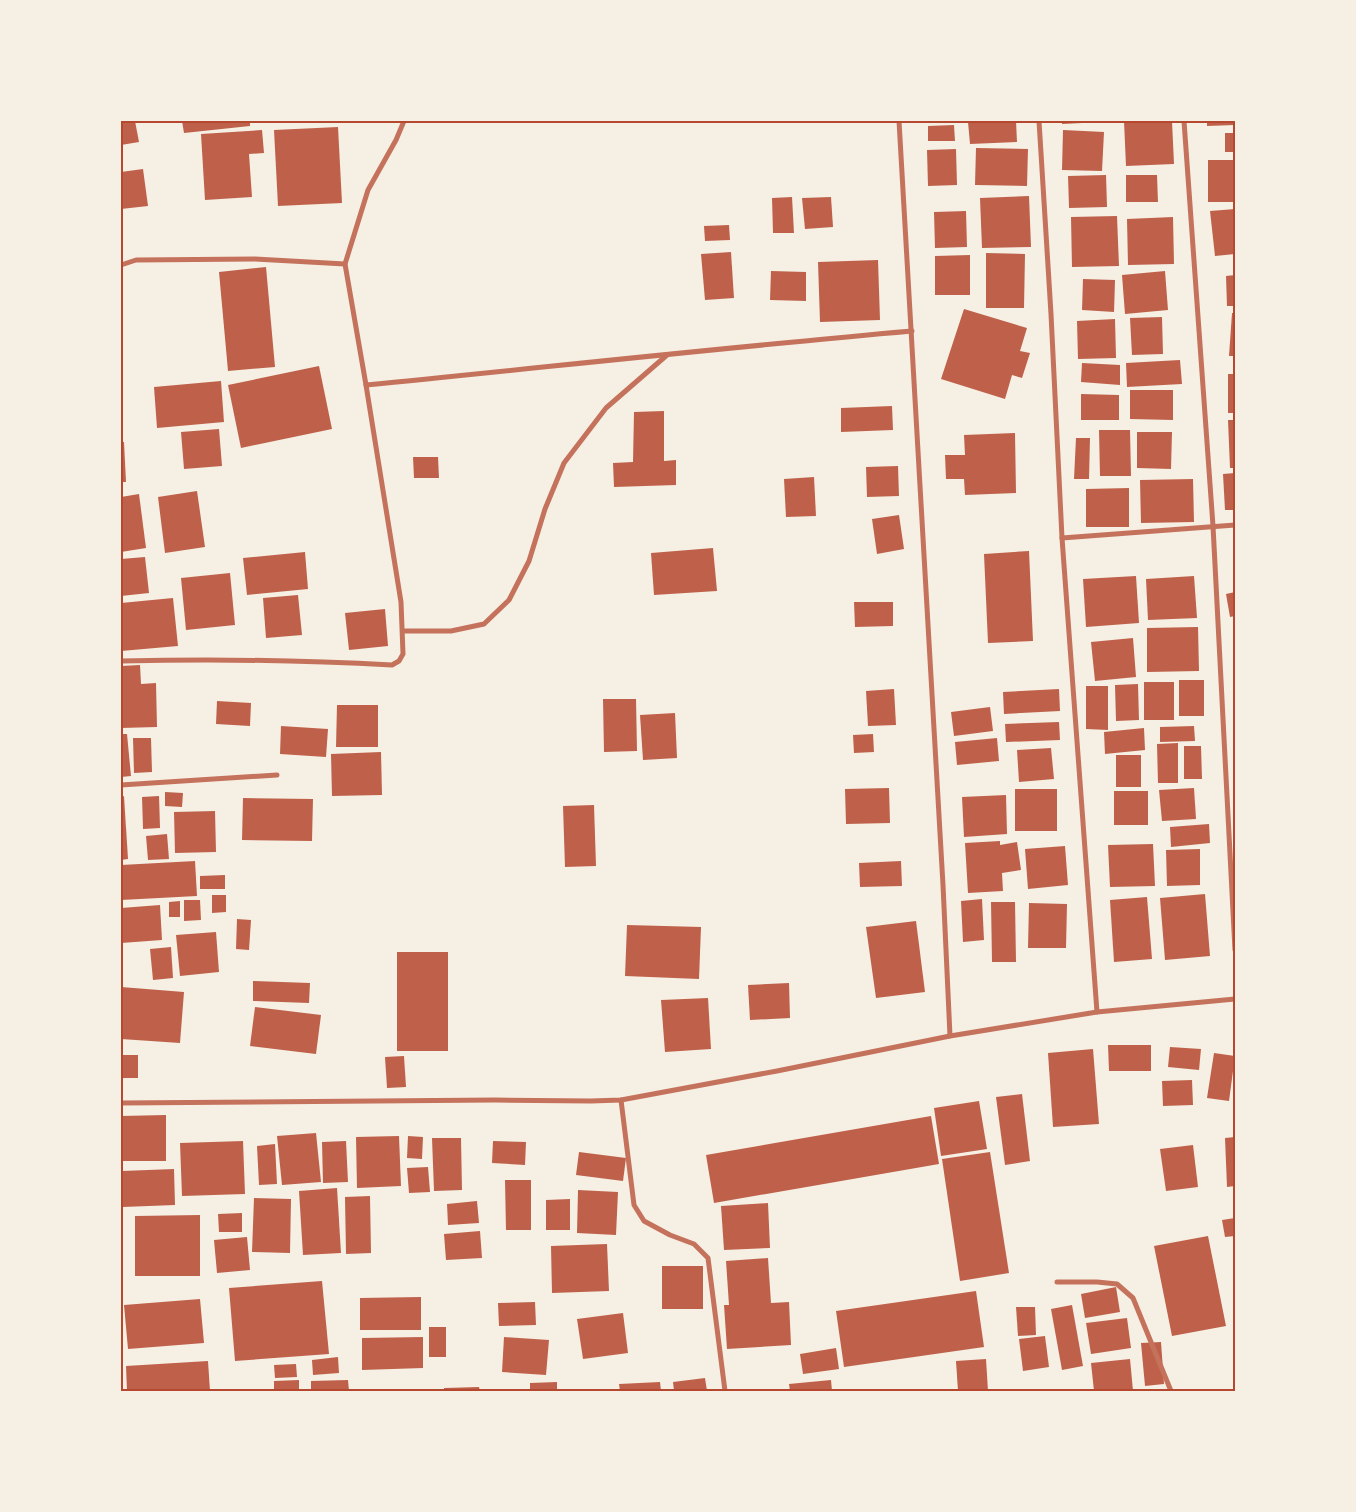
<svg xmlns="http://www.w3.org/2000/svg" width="1356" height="1512" font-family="'Fira Sans Condensed',sans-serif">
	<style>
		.building { fill: #bf614a }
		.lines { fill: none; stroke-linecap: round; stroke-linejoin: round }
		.minor { stroke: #c5725c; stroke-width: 5 }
		.neatline { fill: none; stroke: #b5482f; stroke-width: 2 }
	</style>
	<rect width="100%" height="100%" fill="#f6efe4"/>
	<g class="building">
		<polygon points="121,121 135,121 139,142 121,145"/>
		<polygon points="182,121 250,121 250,126 184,133"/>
		<polygon points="1016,121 1017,142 970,144 968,122"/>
		<polygon points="1062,121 1082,121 1082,123 1062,124"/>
		<polygon points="1124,121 1172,121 1174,164 1126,166"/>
		<polygon points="1207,121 1235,121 1235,125 1207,126"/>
		<polygon points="954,125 955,141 928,141 928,126"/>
		<polygon points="338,127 342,203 278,206 274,130"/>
		<polygon points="262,130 264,153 249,154 252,197 205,200 201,134"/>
		<polygon points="1063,130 1104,132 1102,171 1062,170"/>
		<rect x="1225" y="133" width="10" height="19"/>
		<polygon points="976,148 1028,149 1027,186 975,185"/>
		<polygon points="956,149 957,185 928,186 927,150"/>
		<rect x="1208" y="160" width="27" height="42"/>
		<polygon points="143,169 148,206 121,209 121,172"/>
		<polygon points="1106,175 1107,207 1069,208 1068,176"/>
		<polygon points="1126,175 1157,175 1158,202 1126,202"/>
		<polygon points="1029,196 1031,247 982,248 980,198"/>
		<polygon points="792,197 794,233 773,233 772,198"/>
		<polygon points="831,197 833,227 805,229 802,198"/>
		<polygon points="1235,209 1235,254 1215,256 1210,211"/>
		<polygon points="966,211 967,247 935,248 934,212"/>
		<polygon points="1117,216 1119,266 1072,267 1071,217"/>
		<polygon points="1173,217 1174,264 1128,265 1127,219"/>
		<polygon points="729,225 730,240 705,241 704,226"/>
		<polygon points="731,252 734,298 705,300 701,254"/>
		<polygon points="986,253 1025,254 1024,308 986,308"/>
		<polygon points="970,255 970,295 935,295 935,256"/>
		<polygon points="878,260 880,320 820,322 818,262"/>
		<polygon points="266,267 275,367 228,371 219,272"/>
		<polygon points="771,271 806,272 806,301 770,300"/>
		<polygon points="1165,271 1168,310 1125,314 1122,275"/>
		<polygon points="1235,275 1235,306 1227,306 1226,276"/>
		<polygon points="1083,279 1115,280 1114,312 1082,310"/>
		<polygon points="964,309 1027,328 1020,351 1030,353 1022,378 1012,375 1005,399 941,379"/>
		<polygon points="1232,313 1235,313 1235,356 1229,356"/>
		<polygon points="1162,317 1163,354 1132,355 1130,318"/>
		<polygon points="1115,319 1116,358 1078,359 1077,321"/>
		<polygon points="1180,360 1182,384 1127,387 1126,363"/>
		<polygon points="1082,363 1120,365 1120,385 1081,382"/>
		<polygon points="319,366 332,429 241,448 228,385"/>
		<rect x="1228" y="374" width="7" height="39"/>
		<polygon points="221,381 224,422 157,428 154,387"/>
		<polygon points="1130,390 1173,390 1173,420 1130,419"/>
		<polygon points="1081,394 1119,395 1119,420 1081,420"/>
		<polygon points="892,406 893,430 841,432 841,408"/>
		<polygon points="664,411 664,461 676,460 676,485 614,487 613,463 633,462 634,412"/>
		<polygon points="1228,420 1235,420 1235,468 1230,468"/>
		<polygon points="219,429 222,466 184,469 181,432"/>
		<polygon points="1099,430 1130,430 1131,476 1100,476"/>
		<polygon points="1137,432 1172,432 1171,469 1137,468"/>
		<polygon points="1015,433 1016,493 965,495 964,479 946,479 945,455 965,455 964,435"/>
		<polygon points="1076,438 1090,438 1089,479 1074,479"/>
		<polygon points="121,442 124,442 126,482 121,482"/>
		<polygon points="413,457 438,457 439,478 414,478"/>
		<polygon points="898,466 899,496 867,497 866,467"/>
		<polygon points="1235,473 1235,510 1225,510 1223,474"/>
		<polygon points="814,477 816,516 786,517 784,479"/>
		<polygon points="1193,479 1194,522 1141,523 1140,480"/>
		<polygon points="1129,488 1129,527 1086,527 1086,489"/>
		<polygon points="197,491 205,547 165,553 158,497"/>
		<polygon points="139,494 146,548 121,552 121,497"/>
		<polygon points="899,515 904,549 877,554 872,519"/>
		<polygon points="713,548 717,591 654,595 651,553"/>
		<polygon points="1029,551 1033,641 988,643 984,554"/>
		<polygon points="305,552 308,589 247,595 243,558"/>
		<polygon points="145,557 149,593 121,596 121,559"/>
		<polygon points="230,573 235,625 186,630 181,578"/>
		<polygon points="1136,576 1139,623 1086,627 1083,579"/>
		<polygon points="1194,576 1197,618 1148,620 1146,579"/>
		<polygon points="1235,592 1235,616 1230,617 1226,594"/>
		<polygon points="298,595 302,635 266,638 263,598"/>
		<polygon points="173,598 178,646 121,651 121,603"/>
		<polygon points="854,602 893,602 893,626 855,627"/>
		<polygon points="385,609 388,646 349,650 345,613"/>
		<polygon points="1198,627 1199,671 1147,672 1147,628"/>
		<polygon points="1133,638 1136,677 1095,681 1091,642"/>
		<polygon points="140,665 141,684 156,683 157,727 121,728 121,666"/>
		<rect x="1179" y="680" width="25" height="36"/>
		<rect x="1144" y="682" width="30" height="38"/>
		<polygon points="1138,684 1139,720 1116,721 1115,685"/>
		<polygon points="1086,686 1108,686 1108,730 1086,729"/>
		<polygon points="894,689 896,725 868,726 866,691"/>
		<polygon points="1059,689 1060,711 1004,714 1003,692"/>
		<polygon points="603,699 636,699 637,751 604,752"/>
		<polygon points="217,701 251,703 250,726 216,724"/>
		<polygon points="337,705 378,705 378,747 336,747"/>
		<polygon points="990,707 993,731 954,736 951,712"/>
		<polygon points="675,713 677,758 643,760 640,715"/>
		<polygon points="1059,722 1060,740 1006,742 1005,724"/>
		<polygon points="281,726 328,729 326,757 280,754"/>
		<polygon points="1194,726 1195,741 1160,742 1160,727"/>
		<polygon points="1144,728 1145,750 1105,754 1104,732"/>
		<polygon points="121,734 127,734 131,776 121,777"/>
		<polygon points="873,734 874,752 854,753 853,735"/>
		<polygon points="133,738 151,738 152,772 134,773"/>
		<polygon points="997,738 999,761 957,765 955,742"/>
		<polygon points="1178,743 1178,783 1158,783 1157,744"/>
		<polygon points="1184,746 1201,746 1202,779 1184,779"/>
		<polygon points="1051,748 1054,779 1019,782 1017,750"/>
		<polygon points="381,752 382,795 332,796 331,754"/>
		<rect x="1116" y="755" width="25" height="32"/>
		<polygon points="889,788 890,823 846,824 845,789"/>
		<polygon points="1194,788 1196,819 1162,821 1159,790"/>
		<rect x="1015" y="789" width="42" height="42"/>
		<rect x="1114" y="791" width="34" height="34"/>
		<polygon points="165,792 183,793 182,807 165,806"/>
		<polygon points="1006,795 1007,834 964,837 962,797"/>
		<polygon points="124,796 128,859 121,860 121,797"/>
		<polygon points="159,796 160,828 143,829 142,797"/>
		<polygon points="243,798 313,799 312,841 242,840"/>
		<polygon points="594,805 596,866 565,867 563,806"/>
		<polygon points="215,811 216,852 175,853 174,812"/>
		<polygon points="1209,824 1210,843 1171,847 1170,827"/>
		<polygon points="167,834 169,859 148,860 146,836"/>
		<polygon points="1000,841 1000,845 1017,842 1021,870 1002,873 1003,891 968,893 965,843"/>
		<polygon points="1153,844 1155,886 1110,887 1108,845"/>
		<polygon points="1065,846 1068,885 1028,889 1025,849"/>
		<polygon points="1200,849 1200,885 1167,886 1166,850"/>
		<polygon points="195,861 197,896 121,900 121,865"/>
		<polygon points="901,861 902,886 860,887 859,863"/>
		<polygon points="225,875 225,889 200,889 200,876"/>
		<polygon points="1205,894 1210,956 1165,960 1160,898"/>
		<polygon points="212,895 226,895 226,912 212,913"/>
		<polygon points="1147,897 1152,959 1114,962 1110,900"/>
		<polygon points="982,899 984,940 963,942 961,901"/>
		<polygon points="184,900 200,900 201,920 184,921"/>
		<polygon points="180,901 180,917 169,917 169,902"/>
		<polygon points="991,902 1015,902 1016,962 992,962"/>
		<polygon points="1029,903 1067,904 1066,948 1028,948"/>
		<polygon points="160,905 162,940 121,943 121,908"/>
		<polygon points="237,919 251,920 249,950 236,949"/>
		<polygon points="916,921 925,992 876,998 866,927"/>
		<polygon points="627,925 701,927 699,979 625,976"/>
		<polygon points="216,932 219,972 180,976 176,935"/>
		<polygon points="171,947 173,978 153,980 150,949"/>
		<rect x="397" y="952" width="51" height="99"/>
		<polygon points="253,981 310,983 309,1003 253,1001"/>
		<polygon points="789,983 790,1018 750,1020 748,985"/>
		<polygon points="121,987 184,992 180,1043 121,1039"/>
		<polygon points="708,998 711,1049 665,1052 661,1000"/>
		<polygon points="255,1007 321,1015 316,1054 250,1046"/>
		<polygon points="1108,1045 1151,1045 1151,1071 1109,1071"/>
		<polygon points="1170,1047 1201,1049 1199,1070 1168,1067"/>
		<polygon points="1093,1049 1099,1124 1053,1127 1048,1053"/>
		<polygon points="1214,1053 1235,1056 1229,1101 1207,1098"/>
		<rect x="121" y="1055" width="17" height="23"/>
		<polygon points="404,1056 406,1087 387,1088 385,1057"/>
		<polygon points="1192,1080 1193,1105 1163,1106 1162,1081"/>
		<polygon points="1022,1094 1030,1161 1005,1165 996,1097"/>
		<polygon points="979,1101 987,1149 941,1156 934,1108"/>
		<polygon points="166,1115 166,1161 121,1161 121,1116"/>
		<polygon points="931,1116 939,1164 714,1203 706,1155"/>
		<polygon points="316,1133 321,1182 282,1185 277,1136"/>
		<polygon points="399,1136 401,1186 357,1188 356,1137"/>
		<polygon points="408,1136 423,1137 422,1159 407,1158"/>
		<polygon points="1235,1137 1235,1186 1227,1187 1225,1138"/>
		<polygon points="432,1138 461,1138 462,1190 434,1191"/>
		<polygon points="243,1141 245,1194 182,1196 180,1143"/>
		<polygon points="346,1141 348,1182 323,1183 322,1142"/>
		<polygon points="493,1141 526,1142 525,1165 492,1163"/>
		<polygon points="275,1144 277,1184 259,1185 257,1146"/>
		<polygon points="1193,1145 1198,1187 1166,1191 1160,1149"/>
		<polygon points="579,1152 626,1158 623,1181 576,1175"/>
		<polygon points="990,1152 1009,1273 960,1281 942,1159"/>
		<polygon points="428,1167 430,1192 409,1193 407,1168"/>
		<polygon points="174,1169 175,1205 123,1207 122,1171"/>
		<polygon points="505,1180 531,1180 531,1230 506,1230"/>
		<polygon points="337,1188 341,1253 303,1255 299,1191"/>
		<polygon points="578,1190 618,1192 616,1235 577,1233"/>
		<polygon points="370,1196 371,1253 346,1254 345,1197"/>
		<polygon points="254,1198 291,1199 290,1253 252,1252"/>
		<polygon points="570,1199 570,1230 546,1230 546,1200"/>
		<polygon points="477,1201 479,1223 448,1225 447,1204"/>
		<polygon points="768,1203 770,1248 724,1250 721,1206"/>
		<polygon points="242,1213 242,1232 219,1232 218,1214"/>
		<polygon points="200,1215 200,1276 135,1276 135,1216"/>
		<polygon points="1235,1218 1235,1236 1225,1237 1222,1220"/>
		<polygon points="480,1231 482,1258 446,1260 444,1234"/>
		<polygon points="1208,1236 1226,1326 1172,1336 1154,1246"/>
		<polygon points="247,1237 250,1270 217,1273 214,1240"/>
		<polygon points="607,1244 609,1291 552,1293 551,1246"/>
		<polygon points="768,1258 771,1303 789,1302 791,1345 727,1349 724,1305 729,1305 726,1261"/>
		<rect x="662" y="1266" width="41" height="43"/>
		<polygon points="322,1281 329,1354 235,1361 229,1288"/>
		<polygon points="1116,1287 1120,1312 1085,1318 1081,1294"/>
		<polygon points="976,1291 984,1347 844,1367 836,1311"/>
		<polygon points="421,1297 421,1330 360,1330 360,1298"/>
		<polygon points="200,1299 204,1343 128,1349 124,1305"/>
		<polygon points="535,1302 536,1325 499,1326 498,1303"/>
		<polygon points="1072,1305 1083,1366 1062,1370 1051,1309"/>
		<polygon points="1016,1307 1035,1307 1036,1335 1018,1336"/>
		<polygon points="623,1313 628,1353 583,1359 577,1319"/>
		<polygon points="1127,1318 1131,1348 1091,1354 1086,1323"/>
		<rect x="429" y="1327" width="17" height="30"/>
		<polygon points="1045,1336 1049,1367 1023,1371 1019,1339"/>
		<polygon points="423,1337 423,1368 362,1370 362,1338"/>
		<polygon points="504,1337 549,1340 546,1375 502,1372"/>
		<polygon points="1161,1342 1164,1384 1145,1386 1141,1343"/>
		<polygon points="836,1348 839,1369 803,1374 800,1354"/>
		<polygon points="338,1357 339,1373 313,1375 312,1360"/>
		<polygon points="986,1359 988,1391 958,1391 956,1361"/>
		<polygon points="1130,1359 1133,1391 1094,1391 1091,1363"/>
		<polygon points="208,1361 210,1391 127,1391 126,1366"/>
		<polygon points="296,1364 297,1377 275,1378 274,1365"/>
		<polygon points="705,1378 707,1391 674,1391 673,1382"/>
		<polygon points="299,1380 299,1391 274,1391 274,1381"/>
		<polygon points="348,1380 349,1391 311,1391 311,1381"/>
		<polygon points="831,1380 832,1391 790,1391 789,1384"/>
		<polygon points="557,1382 557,1391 530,1391 530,1383"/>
		<polygon points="660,1382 661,1391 620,1391 619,1384"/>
		<polygon points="479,1387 480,1391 444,1391 444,1388"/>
	</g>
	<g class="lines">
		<g class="minor">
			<polyline points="899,121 943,885 950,1036"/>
			<polyline points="1039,121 1051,314 1062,538 1097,1012"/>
			<polyline points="1184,121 1213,526 1235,950"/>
			<polyline points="121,265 136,260 255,259 345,264"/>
			<polyline points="366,385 345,264 368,190 396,140 404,121"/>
			<polyline points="1062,538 1235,525"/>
			<polyline points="404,631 451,631 484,624 509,600 529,561 545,509 564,463 606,408 667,355"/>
			<path d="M121 661C212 659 302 660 392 665L399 661 403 654 401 602 366 385C548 367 730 347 912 331"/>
			<polyline points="121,785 277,775"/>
			<polyline points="621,1100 634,1205 644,1221 670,1235 694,1244 708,1258 725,1391"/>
			<polyline points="121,1103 495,1100 591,1101 621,1100 777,1071 950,1036 1097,1012 1235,999"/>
			<polyline points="1057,1282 1097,1282 1117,1284 1133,1298 1171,1391"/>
		</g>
	</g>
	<rect width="1356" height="1512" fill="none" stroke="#f6efe4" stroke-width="245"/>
	<rect x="122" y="122" width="1112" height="1268" class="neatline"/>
</svg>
